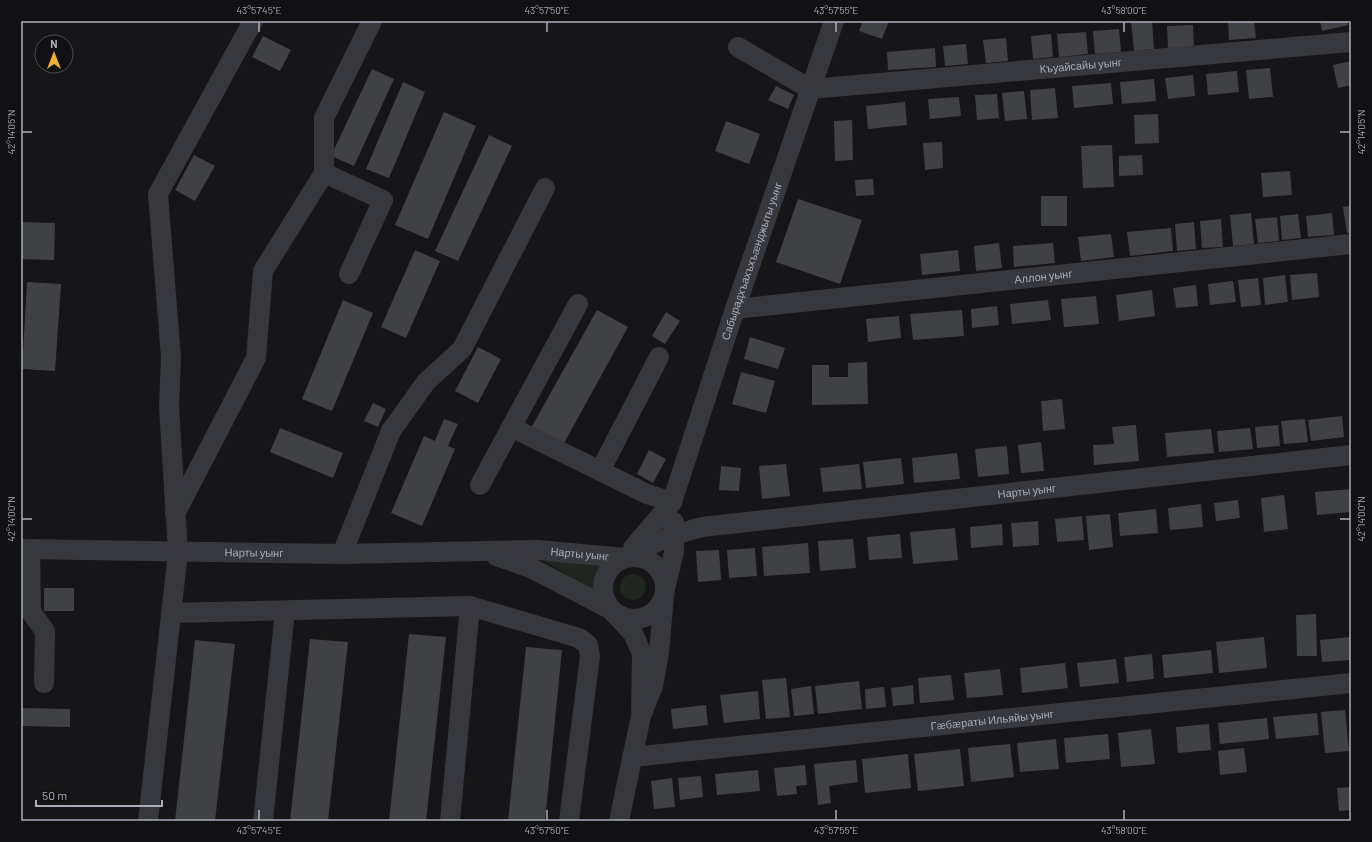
<svg xmlns="http://www.w3.org/2000/svg" width="1372" height="842" font-family="Barlow,sans-serif">
	<style>
		.green { fill: #1e261f }
		.building { fill: #404145 }
		.lines { fill: none; stroke-linecap: round; stroke-linejoin: round }
		.minor { stroke: #37383d; stroke-width: 20 }
		.ticks { fill: none; stroke: #a8adb8; stroke-width: 1.5 }
		.labels { text-anchor: middle; stroke-width: 4; stroke-linejoin: round; paint-order: stroke }
		.street-label { font-size: 11px; fill: #a8adb8; stroke: #111113 }
		.neatline { fill: none; stroke: #a8adb8; stroke-width: 1.5 }
		.ticks-label { font-size: 10px; text-anchor: middle; fill: #a8adb8 }
	</style>
	<rect width="100%" height="100%" fill="#161618"/>
	<g class="green">
		<polygon points="539,558 601,563 595,577 593,591"/>
		<circle cx="633" cy="587" r="13"/>
	</g>
	<g class="building">
		<polygon points="863,21 889,21 882,39 859,31"/>
		<polygon points="1131,21 1152,21 1154,49 1134,51"/>
		<polygon points="1228,21 1254,21 1256,38 1229,40"/>
		<polygon points="1320,21 1347,21 1348,25 1322,31"/>
		<polygon points="1193,25 1194,47 1168,49 1167,26"/>
		<polygon points="1119,29 1121,52 1095,54 1093,31"/>
		<polygon points="1086,32 1088,54 1059,57 1057,34"/>
		<polygon points="1051,34 1053,57 1033,59 1031,36"/>
		<polygon points="263,36 291,50 280,71 252,57"/>
		<polygon points="1006,38 1008,61 986,63 983,40"/>
		<polygon points="966,44 968,64 945,66 943,46"/>
		<polygon points="935,48 936,67 888,70 887,52"/>
		<polygon points="1351,61 1351,85 1338,88 1333,65"/>
		<polygon points="1270,68 1273,97 1249,99 1246,70"/>
		<polygon points="372,69 394,79 354,166 331,156"/>
		<polygon points="1237,71 1239,92 1208,95 1206,74"/>
		<polygon points="1193,75 1195,96 1168,99 1165,78"/>
		<polygon points="1154,79 1156,101 1122,104 1120,82"/>
		<polygon points="403,82 425,92 389,178 366,169"/>
		<polygon points="1111,83 1113,104 1074,108 1072,86"/>
		<polygon points="776,86 794,95 788,109 768,100"/>
		<polygon points="1055,88 1058,118 1032,120 1030,90"/>
		<polygon points="1024,91 1027,119 1005,121 1002,93"/>
		<polygon points="997,94 999,118 977,120 975,95"/>
		<polygon points="959,97 961,116 930,119 928,99"/>
		<polygon points="905,102 907,125 868,129 866,106"/>
		<polygon points="444,112 476,126 428,239 395,225"/>
		<polygon points="1158,114 1159,143 1135,144 1134,115"/>
		<polygon points="852,120 853,160 835,161 834,121"/>
		<polygon points="726,121 760,134 749,164 715,151"/>
		<polygon points="489,135 512,146 458,261 435,251"/>
		<polygon points="942,142 943,168 925,170 923,143"/>
		<polygon points="1112,145 1114,187 1083,188 1081,146"/>
		<polygon points="194,155 215,166 195,201 175,190"/>
		<polygon points="1142,155 1143,175 1119,176 1119,156"/>
		<polygon points="1290,171 1292,195 1263,197 1261,173"/>
		<polygon points="873,179 874,195 856,196 855,180"/>
		<rect x="1041" y="196" width="26" height="30"/>
		<polygon points="798,199 862,220 840,284 776,262"/>
		<polygon points="1351,206 1351,233 1347,233 1343,207"/>
		<polygon points="1251,213 1254,244 1233,246 1230,215"/>
		<polygon points="1332,213 1334,235 1308,237 1306,216"/>
		<polygon points="1298,214 1301,238 1282,240 1280,216"/>
		<polygon points="1277,217 1279,241 1258,243 1255,219"/>
		<polygon points="1221,219 1223,247 1202,248 1200,221"/>
		<polygon points="21,222 55,223 54,260 21,259"/>
		<polygon points="1194,222 1196,249 1177,251 1175,224"/>
		<polygon points="1171,228 1173,251 1130,256 1127,232"/>
		<polygon points="1111,234 1114,257 1081,261 1078,237"/>
		<polygon points="999,243 1002,268 976,271 974,246"/>
		<polygon points="1053,243 1055,263 1014,267 1013,246"/>
		<polygon points="415,250 440,261 406,338 381,327"/>
		<polygon points="958,250 960,271 922,275 920,254"/>
		<polygon points="1317,273 1319,297 1292,300 1290,275"/>
		<polygon points="1285,275 1288,302 1265,305 1263,278"/>
		<polygon points="1258,278 1261,305 1241,307 1238,280"/>
		<polygon points="1233,281 1236,302 1210,305 1208,284"/>
		<polygon points="27,282 61,284 55,371 22,369"/>
		<polygon points="1196,285 1198,306 1176,308 1173,288"/>
		<polygon points="1152,290 1155,316 1119,321 1116,295"/>
		<polygon points="1096,296 1099,324 1064,327 1061,299"/>
		<polygon points="343,300 373,313 332,411 302,399"/>
		<polygon points="1048,300 1051,320 1012,324 1010,304"/>
		<polygon points="997,306 999,325 972,328 971,309"/>
		<polygon points="597,310 628,327 563,445 531,428"/>
		<polygon points="962,310 964,336 913,340 910,314"/>
		<polygon points="666,312 680,321 665,344 652,336"/>
		<polygon points="899,316 901,338 868,342 866,319"/>
		<polygon points="750,337 785,348 778,369 744,359"/>
		<polygon points="478,347 501,359 478,403 455,391"/>
		<polygon points="867,362 868,404 812,405 812,365 829,365 829,377 848,377 848,363"/>
		<polygon points="741,372 775,381 766,413 732,404"/>
		<polygon points="1062,399 1065,429 1043,431 1041,401"/>
		<polygon points="373,403 386,409 378,427 364,421"/>
		<polygon points="1342,416 1344,437 1311,441 1308,420"/>
		<polygon points="444,419 458,424 448,446 455,449 422,526 391,513 424,436 435,441"/>
		<polygon points="1305,419 1308,442 1284,444 1281,421"/>
		<polygon points="1136,425 1139,461 1094,465 1093,445 1114,444 1112,427"/>
		<polygon points="1278,425 1280,446 1257,448 1255,427"/>
		<polygon points="280,428 343,453 333,478 270,452"/>
		<polygon points="1250,428 1253,449 1219,452 1217,431"/>
		<polygon points="1211,429 1214,453 1167,457 1165,433"/>
		<polygon points="1041,442 1044,471 1021,473 1018,445"/>
		<polygon points="1007,446 1009,474 978,477 975,449"/>
		<polygon points="649,450 666,459 653,483 637,474"/>
		<polygon points="957,453 960,479 914,483 912,458"/>
		<polygon points="901,458 904,484 866,488 863,462"/>
		<polygon points="786,464 790,496 762,499 759,466"/>
		<polygon points="859,464 862,489 823,492 820,468"/>
		<polygon points="721,466 741,468 739,491 719,490"/>
		<polygon points="1351,489 1351,512 1317,515 1315,492"/>
		<polygon points="1284,495 1288,529 1264,532 1261,498"/>
		<polygon points="1238,500 1240,518 1216,521 1214,503"/>
		<polygon points="1201,504 1203,527 1170,530 1168,508"/>
		<polygon points="1156,509 1158,533 1120,536 1118,513"/>
		<polygon points="1110,514 1113,547 1089,550 1086,516"/>
		<polygon points="1082,516 1084,540 1057,542 1055,519"/>
		<polygon points="1038,521 1039,545 1013,547 1011,523"/>
		<polygon points="1002,524 1003,545 971,548 970,527"/>
		<polygon points="955,528 958,560 913,564 910,532"/>
		<polygon points="900,534 902,558 869,560 867,537"/>
		<polygon points="853,539 856,568 820,571 818,541"/>
		<polygon points="808,543 810,573 764,576 762,547"/>
		<polygon points="755,548 757,576 729,578 727,550"/>
		<polygon points="719,550 721,580 698,582 696,551"/>
		<rect x="44" y="588" width="30" height="23"/>
		<polygon points="1316,614 1317,656 1297,656 1296,615"/>
		<polygon points="409,634 446,637 426,821 389,821"/>
		<polygon points="1264,637 1267,668 1219,673 1216,642"/>
		<polygon points="1351,637 1351,660 1322,662 1320,640"/>
		<polygon points="310,639 348,642 328,821 290,821"/>
		<polygon points="195,640 235,644 215,821 175,821"/>
		<polygon points="526,647 562,650 545,821 508,821"/>
		<polygon points="1211,650 1213,673 1164,678 1162,655"/>
		<polygon points="1152,654 1154,679 1127,682 1124,657"/>
		<polygon points="1116,659 1119,683 1080,687 1077,663"/>
		<polygon points="1065,663 1068,688 1022,693 1020,668"/>
		<polygon points="1000,669 1003,695 967,698 964,673"/>
		<polygon points="951,675 954,700 920,703 918,678"/>
		<polygon points="786,678 790,717 766,719 762,680"/>
		<polygon points="859,681 862,709 818,714 815,686"/>
		<polygon points="913,685 914,704 893,706 891,688"/>
		<polygon points="811,686 814,714 794,716 791,689"/>
		<polygon points="884,687 886,707 866,709 865,689"/>
		<polygon points="758,691 760,719 724,723 720,695"/>
		<polygon points="706,705 708,725 673,729 671,709"/>
		<polygon points="21,708 70,709 70,727 21,726"/>
		<polygon points="1345,710 1349,751 1325,753 1321,712"/>
		<polygon points="1317,713 1319,735 1276,739 1273,717"/>
		<polygon points="1267,718 1269,739 1220,744 1218,723"/>
		<polygon points="1209,724 1211,750 1178,753 1176,727"/>
		<polygon points="1151,729 1155,764 1121,767 1118,733"/>
		<polygon points="1108,734 1110,759 1066,763 1064,738"/>
		<polygon points="1056,739 1059,769 1020,772 1017,743"/>
		<polygon points="1010,744 1014,777 971,782 968,748"/>
		<polygon points="1244,748 1247,772 1220,775 1218,751"/>
		<polygon points="960,749 964,786 918,791 914,754"/>
		<polygon points="908,754 911,788 865,793 862,759"/>
		<polygon points="856,760 858,782 829,786 831,803 818,805 814,764"/>
		<polygon points="805,765 807,785 796,786 797,794 777,796 774,768"/>
		<polygon points="758,770 760,791 717,795 715,774"/>
		<polygon points="701,776 703,797 680,800 678,778"/>
		<polygon points="672,778 675,807 654,809 651,781"/>
		<polygon points="1351,787 1351,810 1339,811 1337,788"/>
	</g>
	<g class="lines">
		<g class="minor">
			<path id="s1" d="M738 47 810 89 1351 42"/>
			<polyline points="324,173 324,118 372,21"/>
			<path id="s2" d="M735 309 1351 244"/>
			<polyline points="511,427 647,494 672,502"/>
			<polyline points="600,471 659,357"/>
			<polyline points="480,485 578,304"/>
			<polyline points="175,514 256,358 263,271 324,173 383,200 349,274"/>
			<path id="s3" d="M633 548 672 502 735 309 834 21"/>
			<path id="s4" d="M21 549 342 554 538 550 625 558"/>
			<polyline points="30,549 31,612 45,631 44,683"/>
			<polyline points="342,554 391,431 426,382 462,349 545,188"/>
			<polyline points="496,556 531,568 610,609 633,633 642,654 641,716"/>
			<circle cx="634" cy="588" r="31"/>
			<path id="s5" d="M625 558C650 543 674 534 702 527L1351 455"/>
			<polyline points="666,585 674,552 674,522"/>
			<polyline points="171,613 470,606 579,638 588,645 590,656 569,821"/>
			<path id="s6" d="M632 757 1351 683"/>
			<polyline points="148,821 178,552 169,407 171,357 158,194 253,21"/>
			<polyline points="263,821 285,611"/>
			<polyline points="450,821 470,606"/>
			<polyline points="619,821 641,716 653,686 659,653 664,596"/>
		</g>
	</g>
	<path class="ticks" d="M259 22V32M547 22V32M836 22V32M1124 22V32M22 132H32M1340 132H1350M22 519H32M1340 519H1350M259 810V820M547 810V820M836 810V820M1124 810V820"/>
	<g class="labels">
		<g class="street-label">
			<text dy="4" stroke="none"><textPath href="#s1" startOffset="355">Къуайсайы уынг</textPath></text>
			<text dy="4" stroke="none"><textPath href="#s3" startOffset="314">Сабырадхъахъхъæнджыты уынг</textPath></text>
			<text dy="4" stroke="none"><textPath href="#s2" startOffset="310">Аллон уынг</textPath></text>
			<text dy="4" stroke="none"><textPath href="#s5" startOffset="410">Нарты уынг</textPath></text>
			<text dy="4" stroke="none"><textPath href="#s4" startOffset="233">Нарты уынг</textPath></text>
			<text dy="4" stroke="none"><textPath href="#s4" startOffset="559">Нарты уынг</textPath></text>
			<text dy="4" stroke="none"><textPath href="#s6" startOffset="362">Гæбæраты Ильяйы уынг</textPath></text>
		</g>
	</g>
	<rect width="1372" height="842" fill="none" stroke="#111113" stroke-width="44"/>
	<g transform="translate(54 54)"><circle r="19" fill="#111113" stroke="#4d4f55"/>
	<path d="M0-3L7 15L0 10L-7 15Z" fill="#f2b134"/>
	<text y="-6" font-size="11" font-weight="bold" text-anchor="middle" fill="#a8adb8">N</text>
	</g>
	<path d="M36 800v6h126v-6" fill="none" stroke="#a8adb8" stroke-width="2"/>
	<text x="42" y="800" font-size="12" fill="#a8adb8" stroke="#111113" stroke-width="3" paint-order="stroke">50 m</text>
	<rect x="22" y="22" width="1328" height="798" class="neatline"/>
	<g class="ticks-label">
		<text x="259" y="14">43°57'45"E</text>
		<text x="547" y="14">43°57'50"E</text>
		<text x="836" y="14">43°57'55"E</text>
		<text x="1124" y="14">43°58'00"E</text>
		<text transform="translate(11 132) rotate(-90)" y="4">42°14'05"N</text>
		<text transform="translate(1361 132) rotate(-90)" y="4">42°14'05"N</text>
		<text transform="translate(11 519) rotate(-90)" y="4">42°14'00"N</text>
		<text transform="translate(1361 519) rotate(-90)" y="4">42°14'00"N</text>
		<text x="259" y="834">43°57'45"E</text>
		<text x="547" y="834">43°57'50"E</text>
		<text x="836" y="834">43°57'55"E</text>
		<text x="1124" y="834">43°58'00"E</text>
	</g>
</svg>
